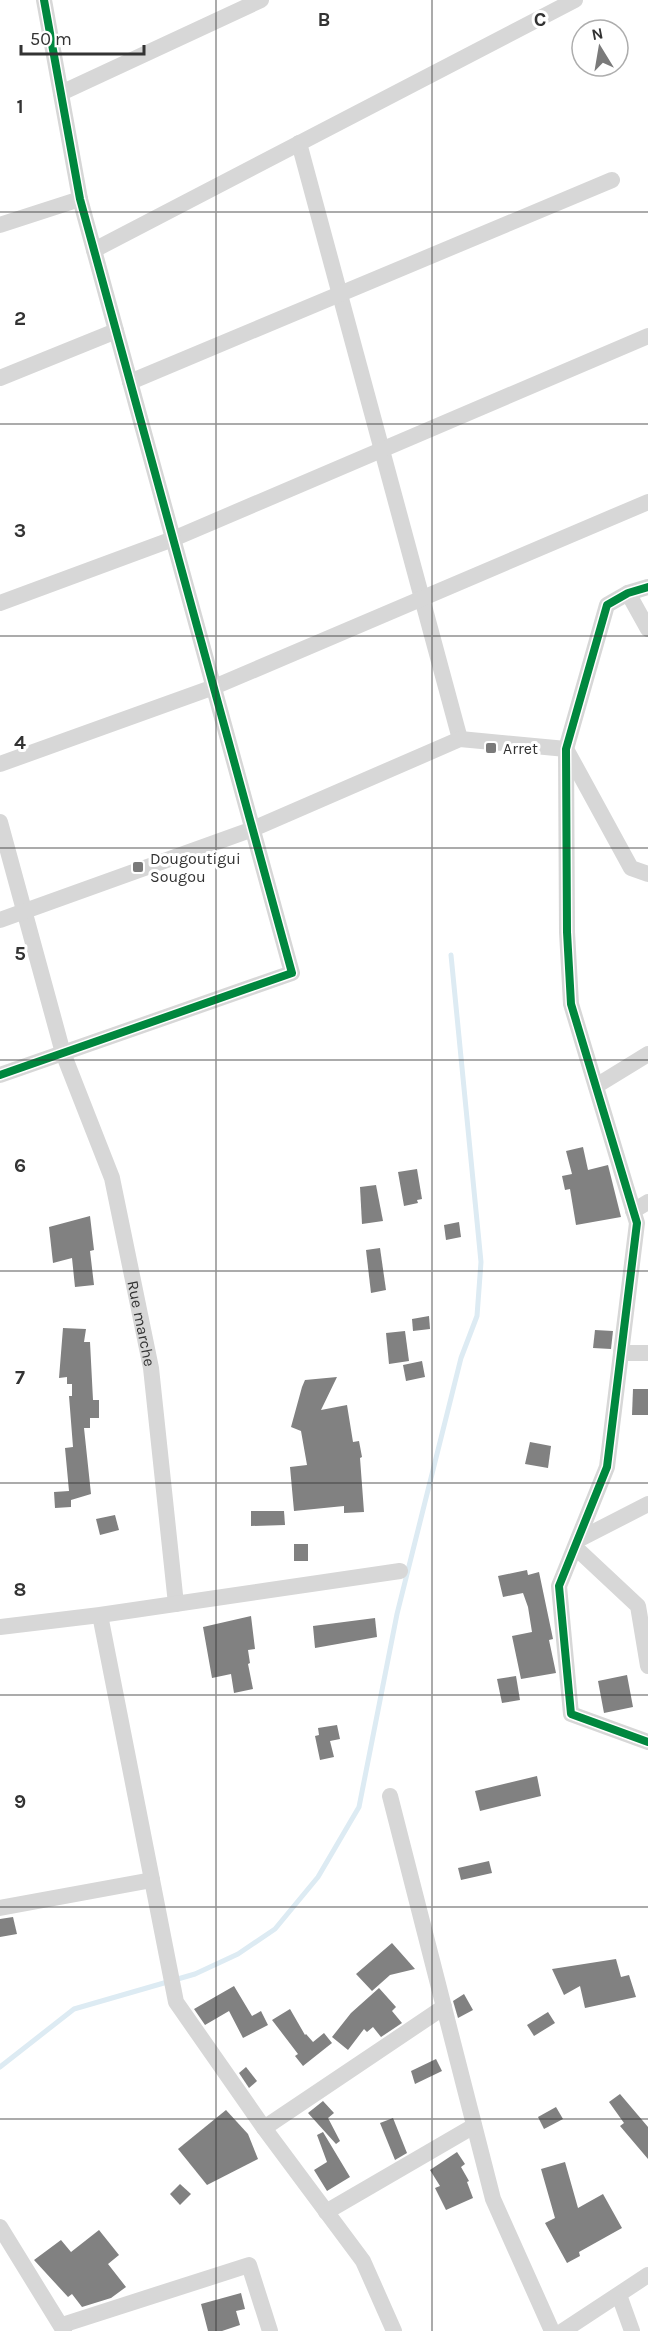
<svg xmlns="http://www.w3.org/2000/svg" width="648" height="2331" font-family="Karla,sans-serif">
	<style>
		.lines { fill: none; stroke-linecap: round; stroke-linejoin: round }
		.stream { stroke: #ddebf3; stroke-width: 5 }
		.building { fill: #818181 }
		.street { stroke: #d7d7d7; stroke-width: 16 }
		.cycleway-casing { stroke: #fff; stroke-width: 11 }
		.cycleway { stroke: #00873e; stroke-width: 8 }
		.grid { fill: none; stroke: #333; stroke-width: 1.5; stroke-opacity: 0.55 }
		.poi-dot { fill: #7a7a7a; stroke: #fff; stroke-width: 2 }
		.labels { text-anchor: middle; stroke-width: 6; stroke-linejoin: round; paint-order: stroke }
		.poi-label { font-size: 16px; fill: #333; stroke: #fff; text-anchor: start }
		.street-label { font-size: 16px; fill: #333; stroke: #fff }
		.grid-label { font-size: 20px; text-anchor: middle; font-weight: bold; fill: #333; stroke: #fff; stroke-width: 6; stroke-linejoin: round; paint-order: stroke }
	</style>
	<rect width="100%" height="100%" fill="#fff"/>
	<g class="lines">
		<polyline class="stream" points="0,2067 74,2009 195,1974 238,1954 275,1929 318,1877 359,1807 397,1614 461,1358 477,1316 481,1262 451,955"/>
	</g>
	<g class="building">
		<polygon points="583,1147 588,1170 608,1165 621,1217 576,1225 570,1189 565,1190 562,1176 572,1174 566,1151"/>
		<polygon points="417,1169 422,1199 417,1200 418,1203 404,1206 398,1172"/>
		<polygon points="376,1185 383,1221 362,1224 360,1187"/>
		<polygon points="90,1216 94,1250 90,1251 94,1285 75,1287 72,1258 53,1263 49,1227"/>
		<polygon points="459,1222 461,1237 446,1240 444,1225"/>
		<polygon points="380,1248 386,1290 371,1293 366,1250"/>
		<polygon points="429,1316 430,1329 413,1331 412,1319"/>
		<polygon points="63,1328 86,1329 84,1342 90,1342 93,1400 99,1400 99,1418 90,1418 90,1428 84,1428 91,1494 71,1500 71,1507 55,1508 54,1492 69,1491 65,1448 73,1447 69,1396 72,1396 72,1384 67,1384 67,1377 59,1378"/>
		<polygon points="595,1330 613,1331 611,1349 593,1348"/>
		<polygon points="405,1331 409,1361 389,1364 386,1333"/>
		<polygon points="422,1361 425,1377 406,1381 403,1365"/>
		<polygon points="337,1377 321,1410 347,1405 353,1442 359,1441 362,1457 360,1458 364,1512 344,1513 344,1506 294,1511 290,1467 307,1465 301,1431 291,1427 302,1387 305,1380"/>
		<polygon points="633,1389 648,1389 648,1415 632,1415"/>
		<polygon points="530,1442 551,1446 548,1468 525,1464"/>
		<polygon points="251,1511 284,1511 285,1525 251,1526"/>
		<polygon points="115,1515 119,1530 100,1535 96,1519"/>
		<rect x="294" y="1544" width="14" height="17"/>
		<polygon points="527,1570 528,1575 539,1572 553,1639 549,1640 556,1673 521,1679 512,1636 532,1632 528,1607 523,1593 503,1597 498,1576"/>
		<polygon points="251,1616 255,1649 248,1650 250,1663 248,1664 253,1689 234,1693 231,1674 212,1678 203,1627"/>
		<polygon points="375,1618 377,1637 315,1648 313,1626"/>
		<polygon points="627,1675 633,1707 604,1713 598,1681"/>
		<polygon points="516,1676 520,1700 502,1703 497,1679"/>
		<polygon points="337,1725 340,1739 330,1741 334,1757 320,1760 315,1736 319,1735 318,1728"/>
		<polygon points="537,1776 541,1796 480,1811 475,1791"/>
		<polygon points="489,1861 492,1873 461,1880 458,1868"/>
		<polygon points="13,1917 17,1934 0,1937 0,1919"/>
		<polygon points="392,1943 415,1969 390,1975 372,1991 356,1974"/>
		<polygon points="616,1959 621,1977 629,1975 636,1997 585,2008 580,1986 564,1995 552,1969"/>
		<polygon points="234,1986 252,2016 261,2011 268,2025 243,2038 229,2011 205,2025 194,2009"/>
		<polygon points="379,1988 396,2007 392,2011 402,2023 381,2037 373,2027 367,2032 364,2029 348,2050 332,2037 351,2013"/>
		<polygon points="464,1994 473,2010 458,2018 453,2001"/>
		<polygon points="290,2009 305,2035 306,2034 313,2042 324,2033 332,2043 303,2066 295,2056 298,2054 272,2020"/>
		<polygon points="548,2012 555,2023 534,2036 527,2025"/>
		<polygon points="436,2059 442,2071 415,2084 411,2071"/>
		<polygon points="246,2067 257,2081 249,2088 239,2073"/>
		<polygon points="620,2094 648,2127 648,2159 620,2126 624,2123 609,2102"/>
		<polygon points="323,2101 334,2113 328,2118 340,2141 336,2144 308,2113"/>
		<polygon points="556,2107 563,2119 544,2129 538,2117"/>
		<polygon points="226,2110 248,2134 258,2159 207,2185 178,2149"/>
		<polygon points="393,2118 407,2153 395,2160 380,2123"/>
		<polygon points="323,2132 350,2177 327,2191 314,2170 327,2162 317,2135"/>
		<polygon points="457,2152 465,2164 461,2167 469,2181 467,2182 473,2198 446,2210 435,2188 440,2186 430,2170"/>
		<polygon points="565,2162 578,2208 603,2194 622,2228 579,2252 580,2256 567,2263 545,2223 555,2218 541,2169"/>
		<polygon points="180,2184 191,2194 180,2205 170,2194"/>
		<polygon points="99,2230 119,2255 108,2264 126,2287 111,2298 82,2307 72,2294 68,2297 34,2260 61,2240 71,2252"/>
		<polygon points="241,2293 245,2309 236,2311 240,2325 222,2331 208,2331 201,2304"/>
	</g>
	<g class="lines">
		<g class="street">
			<polyline points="61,93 261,0"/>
			<polyline points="299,143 460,739"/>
			<polyline points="0,225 80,199"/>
			<polyline points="94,250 575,0"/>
			<polyline points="0,378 116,331"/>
			<polyline points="130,382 612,180"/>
			<polyline points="648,587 628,593 607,605 566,749 567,932 571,1004 637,1223 607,1467 559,1586 571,1714 648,1742"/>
			<polyline points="628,593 648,629"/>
			<polyline points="0,603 173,539 648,336"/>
			<polyline points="0,764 214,687 648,502"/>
			<path id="s1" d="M0 822 63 1053 112 1178 151 1368 176 1604"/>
			<polyline points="0,920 253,829 460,739 566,749 631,868 648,874"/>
			<polyline points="0,1075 292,973 80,199 44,0"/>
			<polyline points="596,1086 648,1054"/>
			<polyline points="633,1211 648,1202"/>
			<polyline points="621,1353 648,1353"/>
			<polyline points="580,1539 648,1504"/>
			<polyline points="576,1548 638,1606 648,1666"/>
			<polyline points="100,1615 176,2002 264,2128 363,2261 394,2331"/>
			<polyline points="0,1627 100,1615 400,1571"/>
			<polyline points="390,1796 493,2199 552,2331"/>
			<polyline points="0,1908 152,1880"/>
			<polyline points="264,2128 444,2007"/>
			<polyline points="326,2212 474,2126"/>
			<polyline points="0,2227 64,2331"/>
			<polyline points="619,2295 632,2331"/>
			<polyline points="62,2325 249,2265 270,2331"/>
			<polyline points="563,2331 648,2275"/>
		</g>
		<g class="cycleway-casing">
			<g id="cycleway">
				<polyline points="648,587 628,593 607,605 566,749 567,932 571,1004 637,1223 607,1467 559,1586 571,1714 648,1742"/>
				<polyline points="0,1075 292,973 80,199 44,0"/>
			</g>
		</g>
		<use href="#cycleway" class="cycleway"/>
	</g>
	<path class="grid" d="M216 0V2331M432 0V2331M0 212H648M0 424H648M0 636H648M0 848H648M0 1060H648M0 1271H648M0 1483H648M0 1695H648M0 1907H648M0 2119H648"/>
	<g class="poi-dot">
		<rect x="485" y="742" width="12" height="12" rx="3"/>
		<rect x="132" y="861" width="12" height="12" rx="3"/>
	</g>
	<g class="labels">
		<g class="poi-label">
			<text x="503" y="754">Arret</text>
			<text x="150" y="864">Dougoutigui<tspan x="150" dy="18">Sougou</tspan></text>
		</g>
		<g class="street-label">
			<text dy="6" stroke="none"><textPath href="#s1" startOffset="522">Rue marche</textPath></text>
		</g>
	</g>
	<g class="grid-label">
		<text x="324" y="26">B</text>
		<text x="540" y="26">C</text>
		<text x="20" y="113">1</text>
		<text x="20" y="325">2</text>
		<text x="20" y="537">3</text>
		<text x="20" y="749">4</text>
		<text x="20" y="960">5</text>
		<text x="20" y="1172">6</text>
		<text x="20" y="1384">7</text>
		<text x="20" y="1596">8</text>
		<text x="20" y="1808">9</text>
	</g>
	<g transform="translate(600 48) rotate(349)"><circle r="28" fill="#ffffff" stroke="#adadad" stroke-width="1.5"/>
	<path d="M0-4.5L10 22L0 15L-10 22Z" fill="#7a7a7a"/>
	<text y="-9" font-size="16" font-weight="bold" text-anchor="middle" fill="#333333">N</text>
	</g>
	<path d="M21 45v9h123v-9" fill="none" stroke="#333333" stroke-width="3"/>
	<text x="30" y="45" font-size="18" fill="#333333" stroke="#ffffff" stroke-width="4.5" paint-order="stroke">50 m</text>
</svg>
